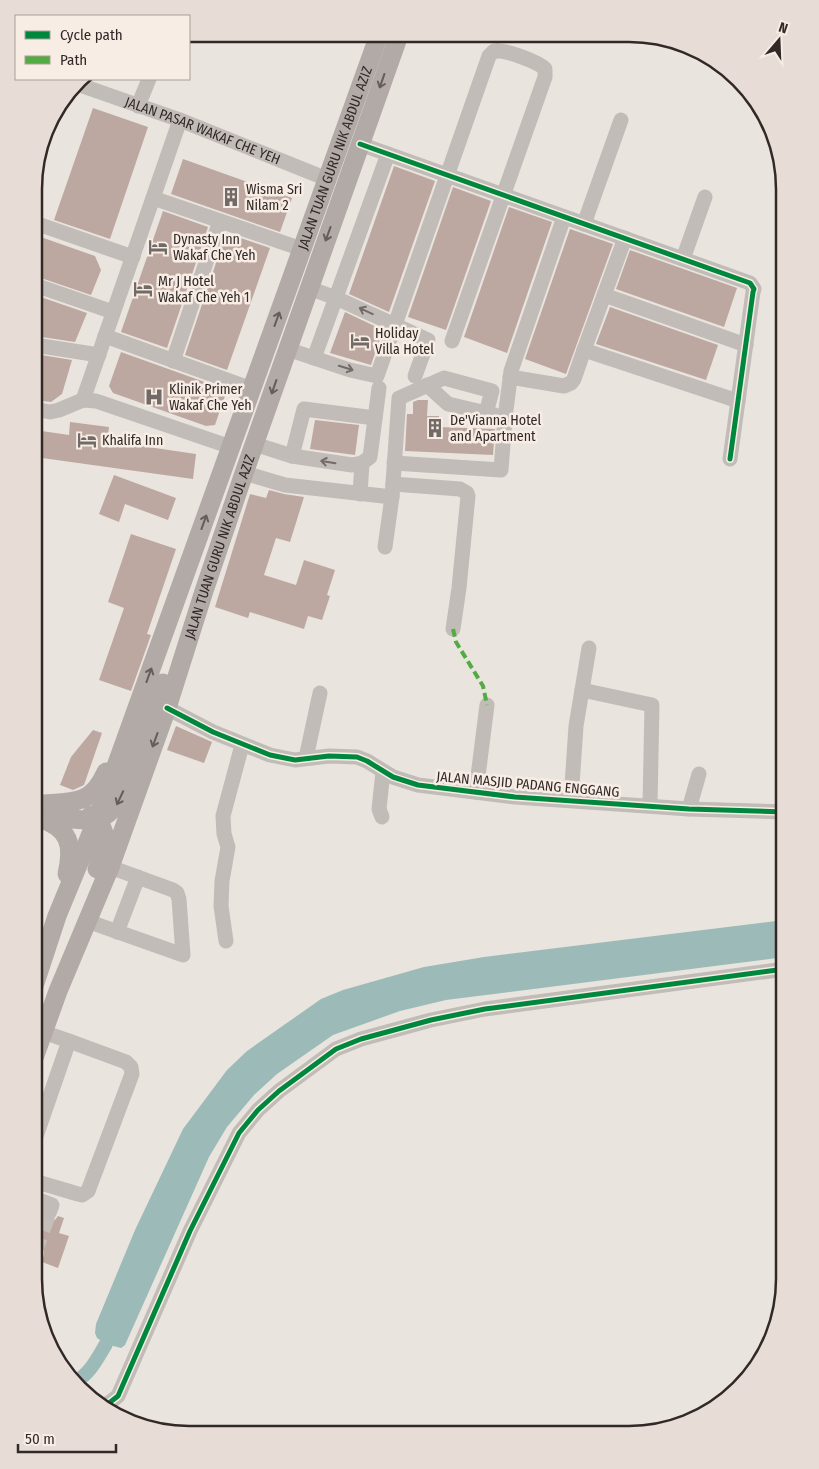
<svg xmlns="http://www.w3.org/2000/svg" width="819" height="1469" font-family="'Fira Sans Condensed',sans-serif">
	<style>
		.water { fill: #9cbbb8 }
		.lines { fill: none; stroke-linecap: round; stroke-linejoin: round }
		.canal { stroke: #9cbbb8; stroke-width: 14 }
		.building { fill: #bca8a1 }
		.minor-tunnel { stroke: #c5bfb9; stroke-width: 15; stroke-dasharray: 15 8; stroke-linecap: butt }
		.minor { stroke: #c2bcb8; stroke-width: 15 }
		.major { stroke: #b1aaa7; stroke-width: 19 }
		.quiet { stroke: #54ab44; stroke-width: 4; stroke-dasharray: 8 4; stroke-linecap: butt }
		.cycleway-casing { stroke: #f7ede5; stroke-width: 8 }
		.cycleway { stroke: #00873e; stroke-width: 5 }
		.oneway { stroke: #655d5a }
		.oneway2 { stroke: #736b68 }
		.labels { text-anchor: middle; stroke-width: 5; stroke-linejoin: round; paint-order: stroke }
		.street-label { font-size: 14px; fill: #322927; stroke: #f7ede5 }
		.poi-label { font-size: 14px; fill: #322927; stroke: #f7ede5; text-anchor: start }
		.rim { fill: none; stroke: #322927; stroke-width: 2.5 }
	</style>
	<rect width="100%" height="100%" fill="#eae4de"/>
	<polygon class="water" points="785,920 785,957 446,1000 400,1011 333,1035 277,1074 254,1095 227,1127 209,1157 125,1345 121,1348 106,1344 97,1338 95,1333 96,1324 135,1230 183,1129 227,1070 247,1051 321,999 343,990 424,967 484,957"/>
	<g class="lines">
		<path class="canal" d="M74 1382C89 1376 98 1357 106 1344"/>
	</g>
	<g class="building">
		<polygon points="93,108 148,127 110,239 54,220"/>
		<polygon points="183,159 292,198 280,232 171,194"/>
		<polygon points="394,166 435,181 389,312 349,294"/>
		<polygon points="453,187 491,201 446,330 408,317"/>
		<polygon points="509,207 552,222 507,353 464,337"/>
		<polygon points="163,211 208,227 167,348 121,332"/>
		<polygon points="570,229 613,244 566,374 525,359"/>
		<polygon points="226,233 270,248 227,370 185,355"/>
		<polygon points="35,235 95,256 101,270 91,295 35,276"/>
		<polygon points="630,250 737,288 724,327 616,289"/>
		<polygon points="35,295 87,313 75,342 35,336"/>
		<polygon points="610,307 718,345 706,380 596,344"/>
		<polygon points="345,312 383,330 371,365 330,353"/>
		<polygon points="121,352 227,390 215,425 206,426 113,393 109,386"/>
		<polygon points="35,354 72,360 62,394 51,402 35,400"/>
		<polygon points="418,400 428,400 427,416 439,416 439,427 495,429 493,455 405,451 407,414 413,414 413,402"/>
		<polygon points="315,420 359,425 355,455 310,449"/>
		<polygon points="70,422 109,427 107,441 196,454 193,479 35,457 35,430 69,435"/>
		<polygon points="114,475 176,498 168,520 125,504 119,522 99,514"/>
		<polygon points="269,490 284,494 304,497 290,542 276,538 264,575 296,585 304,560 335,570 327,595 330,596 322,620 308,616 304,629 250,612 248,618 215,607 250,494 266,498"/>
		<polygon points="131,534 176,549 147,634 151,635 131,691 99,680 124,608 108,602"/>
		<polygon points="176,726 212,742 204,763 167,750"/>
		<polygon points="93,730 102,733 84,785 73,790 60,785 71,757"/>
		<polygon points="34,1208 40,1210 42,1219 46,1222 55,1220 58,1216 64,1218 59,1233 69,1236 58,1268 42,1262 44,1254 44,1249 41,1245 34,1243"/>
	</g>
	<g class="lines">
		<polyline class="minor-tunnel" points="35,1252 49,1213"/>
		<g class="minor">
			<path id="s1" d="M77 84 180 120 327 179"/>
			<polyline points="138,106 149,79"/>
			<polyline points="360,144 750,283 754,289 753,292 730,459"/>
			<polyline points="153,198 302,249"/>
			<polyline points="35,223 133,257"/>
			<polyline points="584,224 621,120"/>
			<polyline points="683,259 705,197"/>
			<polyline points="35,285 113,312"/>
			<polyline points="309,288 336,298 428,340 415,376"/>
			<polyline points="604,295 746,345"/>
			<polyline points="105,336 252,389"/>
			<polyline points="35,345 99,355"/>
			<path d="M287 349 350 370 377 376 489 56 494 51C504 49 539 62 545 69V77L452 341"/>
			<polyline points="584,350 625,238"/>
			<polyline points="314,358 388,154"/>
			<polyline points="173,361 220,221"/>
			<polyline points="510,377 564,386 571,383 574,379 584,350 738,401"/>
			<polyline points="427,385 448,404 495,415"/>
			<polyline points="83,400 180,120"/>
			<polyline points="35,409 50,412 59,410 83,400 96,401 231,447"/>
			<polyline points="254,444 292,456 352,465 362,463 370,457 379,388"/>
			<polyline points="292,456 304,409 375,418"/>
			<polyline points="394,463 501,470 505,418 511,371 564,217"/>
			<polyline points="244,473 285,485 392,497 399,398 444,378 492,391 486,413"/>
			<polyline points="393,484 460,489 467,493 468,496 459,588 453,629"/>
			<polyline points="360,494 362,463"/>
			<polyline points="385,547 392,497"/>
			<polyline points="582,690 589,648"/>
			<polyline points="167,708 213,732 270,755 295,760 329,756 357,757 367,761 393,777 418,785 515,797 689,809 785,812"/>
			<polyline points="306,758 320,693"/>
			<polyline points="476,792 487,705"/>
			<polyline points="571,800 576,726 582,690 652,705 650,805"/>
			<polyline points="689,809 699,774"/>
			<polyline points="382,817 379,809 383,772"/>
			<polyline points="87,921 183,955 179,899 177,893 173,890 110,867"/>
			<polyline points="117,932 138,877"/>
			<polyline points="226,941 221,906 222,881 228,847 224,834 223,816 242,745"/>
			<polyline points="34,1142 69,1041 43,1032"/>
			<polyline points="34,1181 78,1194 82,1195 88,1191 132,1074 131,1067 126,1062 69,1041"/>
			<polyline points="34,1198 52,1205 49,1213"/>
			<polyline points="34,1257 35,1252"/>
			<polyline points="101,1406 109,1403 118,1396 190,1231 239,1133 258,1110 279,1091 336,1049 361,1039 431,1020 485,1009 785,969"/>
		</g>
		<g class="major">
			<path d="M44 804C75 802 92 804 106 772"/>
			<path d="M34 813C49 815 86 823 98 819 110 815 115 806 121 797L148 719 163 683"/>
			<path d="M91 815C112 832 104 847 97 869"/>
			<path d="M39 818C69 828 74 844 67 874"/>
			<path id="s2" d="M34 986 57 916 97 819 379 35"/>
			<path id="s3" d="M34 1058 58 991 110 867 167 708 204 591 244 473 399 35"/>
		</g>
		<polyline class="quiet" points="453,629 456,642 483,686 487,705"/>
		<g class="cycleway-casing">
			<g id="cycleway">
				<polyline points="360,144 750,283 754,289 753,292 730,459"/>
				<polyline points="167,708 213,732 270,755 295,760 329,756 357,757 367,761 393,777 418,785 515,797 689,809 785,812"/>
				<polyline points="101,1406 109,1403 118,1396 190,1231 239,1133 258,1110 279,1091 336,1049 361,1039 431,1020 485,1009 785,969"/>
			</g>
		</g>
		<use href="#cycleway" class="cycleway"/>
	</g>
	<defs><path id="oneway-shaft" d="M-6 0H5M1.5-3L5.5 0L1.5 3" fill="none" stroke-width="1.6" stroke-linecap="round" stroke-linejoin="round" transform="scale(1.25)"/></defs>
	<g class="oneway">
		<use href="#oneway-shaft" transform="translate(382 81) rotate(109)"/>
		<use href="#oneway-shaft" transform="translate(328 234) rotate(110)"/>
		<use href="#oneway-shaft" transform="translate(277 319) rotate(-70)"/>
		<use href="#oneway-shaft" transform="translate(274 387) rotate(109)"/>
		<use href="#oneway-shaft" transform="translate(204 522) rotate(-70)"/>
		<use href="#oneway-shaft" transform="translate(149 675) rotate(-70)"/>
		<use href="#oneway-shaft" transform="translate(155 740) rotate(110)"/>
		<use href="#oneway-shaft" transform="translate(120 798) rotate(115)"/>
	</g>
	<g class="oneway2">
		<use href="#oneway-shaft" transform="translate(366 311) rotate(-155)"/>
		<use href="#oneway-shaft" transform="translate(346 368) rotate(17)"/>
		<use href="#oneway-shaft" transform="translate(328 462) rotate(-171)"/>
	</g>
	<defs>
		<g id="building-bare" transform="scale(1.5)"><path d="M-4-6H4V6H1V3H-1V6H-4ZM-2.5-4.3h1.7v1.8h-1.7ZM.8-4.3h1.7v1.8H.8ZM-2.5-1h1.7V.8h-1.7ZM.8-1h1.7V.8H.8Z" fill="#726a67" stroke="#f7ede5" stroke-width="2.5" paint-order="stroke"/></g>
		<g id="hotel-bare" transform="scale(1.5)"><path d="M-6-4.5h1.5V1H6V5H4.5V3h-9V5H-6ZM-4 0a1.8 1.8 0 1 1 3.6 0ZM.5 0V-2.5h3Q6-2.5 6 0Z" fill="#726a67" stroke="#f7ede5" stroke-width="2.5" paint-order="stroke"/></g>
		<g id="hospital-bare" transform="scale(1.5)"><path d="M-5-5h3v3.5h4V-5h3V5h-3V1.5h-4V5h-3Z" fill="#726a67" stroke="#f7ede5" stroke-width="2.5" paint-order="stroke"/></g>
	</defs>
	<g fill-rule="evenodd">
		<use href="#building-bare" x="231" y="197"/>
		<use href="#hotel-bare" x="158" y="247"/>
		<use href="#hotel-bare" x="143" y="289"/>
		<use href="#hotel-bare" x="360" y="341"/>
		<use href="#hospital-bare" x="154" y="397"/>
		<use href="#building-bare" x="435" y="428"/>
		<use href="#hotel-bare" x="87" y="440"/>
	</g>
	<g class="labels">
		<g class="street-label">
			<text dy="5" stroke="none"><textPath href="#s1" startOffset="134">JALAN PASAR WAKAF CHE YEH</textPath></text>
			<text dy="5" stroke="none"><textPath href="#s2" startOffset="881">JALAN TUAN GURU NIK ABDUL AZIZ</textPath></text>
			<text dy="5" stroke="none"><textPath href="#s3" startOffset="544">JALAN TUAN GURU NIK ABDUL AZIZ</textPath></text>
			<text transform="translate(528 784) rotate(5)" y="5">JALAN MASJID PADANG ENGGANG</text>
		</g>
		<g class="poi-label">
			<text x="246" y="194">Wisma Sri<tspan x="246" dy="16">Nilam 2</tspan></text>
			<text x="173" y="244">Dynasty Inn<tspan x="173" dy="16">Wakaf Che Yeh</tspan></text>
			<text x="158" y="286">Mr J Hotel<tspan x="158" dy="16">Wakaf Che Yeh 1</tspan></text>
			<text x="375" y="338">Holiday<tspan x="375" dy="16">Villa Hotel</tspan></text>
			<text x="169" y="394">Klinik Primer<tspan x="169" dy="16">Wakaf Che Yeh</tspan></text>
			<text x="450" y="425">De'Vianna Hotel<tspan x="450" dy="16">and Apartment</tspan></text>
			<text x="102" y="445">Khalifa Inn</text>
		</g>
	</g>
	<path d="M0 0H819V1469H0ZM189 42H629A147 147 0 0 1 776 189V1279A147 147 0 0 1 629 1426H189A147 147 0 0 1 42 1279V189A147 147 0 0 1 189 42Z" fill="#e7ddd6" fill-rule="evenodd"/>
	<path class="rim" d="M189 42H629A147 147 0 0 1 776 189V1279A147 147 0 0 1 629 1426H189A147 147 0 0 1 42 1279V189A147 147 0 0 1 189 42Z"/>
	<rect x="15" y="15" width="175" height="65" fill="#f7ede5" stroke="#a89f99"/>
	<rect x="25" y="31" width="25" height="8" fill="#00873e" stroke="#a89f99"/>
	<text x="60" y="40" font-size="15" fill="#322927">Cycle path</text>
	<rect x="25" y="56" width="25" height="8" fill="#54ab44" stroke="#a89f99"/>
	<text x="60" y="65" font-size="15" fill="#322927">Path</text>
	<g transform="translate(779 40) rotate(19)" stroke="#f7ede5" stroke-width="4" paint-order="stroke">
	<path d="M0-4L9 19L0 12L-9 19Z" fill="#322927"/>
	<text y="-8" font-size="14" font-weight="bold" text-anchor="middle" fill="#322927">N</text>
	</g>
	<path d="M18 1444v8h98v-8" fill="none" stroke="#322927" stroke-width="2.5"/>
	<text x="25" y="1444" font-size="15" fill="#322927" stroke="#f7ede5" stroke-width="4" paint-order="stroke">50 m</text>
</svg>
